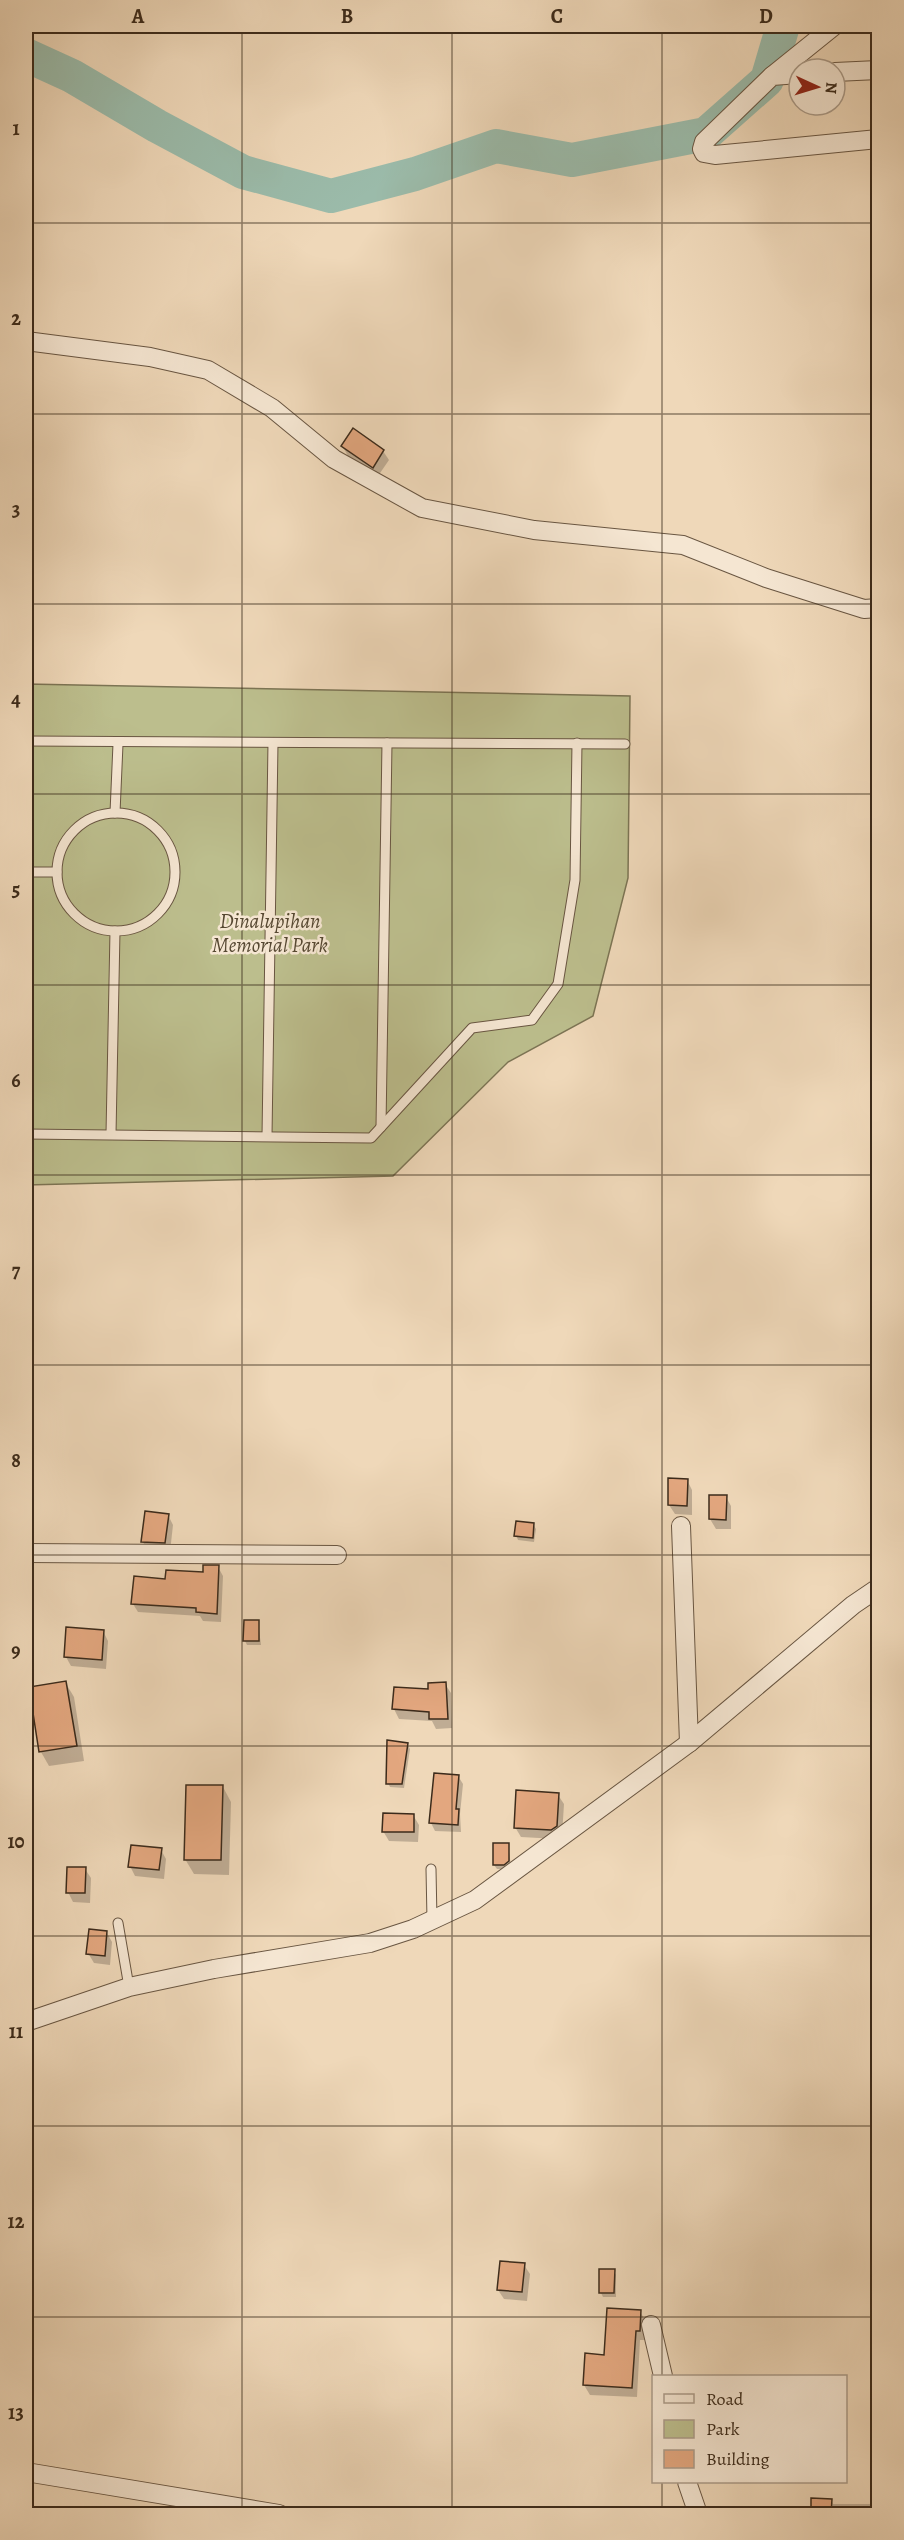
<svg xmlns="http://www.w3.org/2000/svg" width="904" height="2540" font-family="Alegreya,serif">
	<style>
		.green { fill: #bcbe8d; stroke: #7c7454; stroke-width: 1.5 }
		.shadow { fill: #0003 }
		.lines { fill: none; stroke-linecap: round; stroke-linejoin: round }
		.river { stroke: #9bbbaa; stroke-width: 34 }
		.building { fill: #e3a77f; stroke: #3c2b1b; stroke-width: 1.5 }
		.service-casing { stroke: #695642; stroke-width: 11 }
		.minor-casing { stroke: #695642; stroke-width: 20 }
		.service { stroke: #f5e6d2; stroke-width: 9 }
		.minor { stroke: #f5e6d2; stroke-width: 18 }
		.grid { fill: none; stroke: #3c2b1b; stroke-width: 1.5; stroke-opacity: 0.55 }
		.labels { text-anchor: middle; stroke-width: 5; stroke-linejoin: round; paint-order: stroke }
		.park-label { font-size: 21px; font-style: italic; fill: #564832; stroke: #f5e6d2 }
		.neatline { fill: none; stroke: #3c2b1b; stroke-width: 2 }
		.grid-label { font-size: 20px; text-anchor: middle; font-weight: bold; fill: #3c2b1b }
	</style>
	<rect width="100%" height="100%" fill="#efd8b9"/>
	<filter id="stains"><feTurbulence type="fractalNoise" baseFrequency=".00333" numOctaves="4"/><feColorMatrix values="0 0 0 0 .2 0 0 0 0 .09 0 0 0 0 .02 0 0 0 .5 -.17"/></filter>
	<radialGradient id="worn" r=".72"><stop offset=".6" stop-color="#630" stop-opacity="0"/><stop offset="1" stop-color="#630" stop-opacity=".3"/></radialGradient>
	<polygon class="green" points="26,684 630,696 628,878 593,1016 508,1062 393,1176 26,1185"/>
	<g class="shadow">
		<polygon points="343,447 383,451 389,460 378,476 348,456"/>
		<polygon points="687,1480 692,1490 692,1515 675,1514 669,1505"/>
		<polygon points="726,1497 731,1506 731,1529 716,1529 710,1519"/>
		<polygon points="146,1513 168,1515 173,1525 170,1552 148,1552 143,1542"/>
		<polygon points="533,1524 536,1529 534,1542 518,1540 516,1535"/>
		<polygon points="218,1567 223,1576 221,1622 203,1621 200,1616 138,1612 133,1604 167,1580 204,1573"/>
		<polygon points="258,1622 261,1645 247,1645 245,1641"/>
		<polygon points="103,1631 108,1641 106,1669 71,1666 66,1657"/>
		<polygon points="65,1682 74,1697 84,1761 49,1766 41,1752"/>
		<polygon points="445,1684 451,1693 452,1728 436,1729 432,1721 399,1719 394,1709 395,1688 430,1691"/>
		<polygon points="407,1744 410,1749 404,1788 390,1787 388,1783"/>
		<polygon points="458,1776 463,1784 460,1814 461,1832 435,1831 431,1823"/>
		<polygon points="223,1787 231,1802 229,1875 194,1874 185,1859"/>
		<polygon points="558,1795 564,1804 562,1836 557,1839 521,1837 515,1827"/>
		<polygon points="413,1815 419,1825 418,1842 389,1841 383,1831"/>
		<polygon points="508,1845 511,1866 506,1869 497,1869 494,1865"/>
		<polygon points="161,1850 166,1859 164,1879 135,1876 130,1866"/>
		<polygon points="85,1869 91,1878 90,1903 73,1902 68,1892"/>
		<polygon points="107,1933 112,1942 110,1965 94,1963 88,1953"/>
		<polygon points="524,2265 530,2274 527,2301 504,2299 498,2290"/>
		<polygon points="614,2271 616,2275 616,2297 603,2297 601,2293"/>
		<polygon points="640,2312 646,2321 645,2340 640,2340 637,2397 590,2395 584,2385 586,2355 605,2356"/>
		<polygon points="813,2500 831,2500 833,2504 878,2504 878,2514 812,2514"/>
	</g>
	<g class="lines">
		<polyline class="river" points="26,55 72,76 157,126 243,172 331,196 415,174 496,146 572,160 706,134 767,80 783,26"/>
	</g>
	<g class="building">
		<polygon points="353,428 384,450 373,468 341,446"/>
		<polygon points="668,1478 688,1479 687,1506 668,1505"/>
		<polygon points="709,1495 727,1495 726,1520 709,1519"/>
		<polygon points="145,1511 169,1514 165,1543 141,1542"/>
		<polygon points="516,1521 534,1523 533,1538 514,1536"/>
		<polygon points="203,1565 219,1565 217,1614 196,1612 196,1608 131,1604 134,1576 165,1579 166,1570 203,1572"/>
		<polygon points="244,1620 259,1620 259,1641 243,1641"/>
		<polygon points="66,1627 104,1630 102,1660 64,1657"/>
		<polygon points="66,1681 77,1746 39,1752 29,1687"/>
		<polygon points="446,1682 448,1719 429,1719 429,1712 392,1709 394,1687 428,1689 428,1683"/>
		<polygon points="387,1740 408,1743 402,1784 386,1784"/>
		<polygon points="434,1773 459,1775 456,1809 459,1809 458,1825 429,1823"/>
		<polygon points="186,1785 223,1785 221,1860 184,1860"/>
		<polygon points="516,1790 559,1793 557,1826 551,1830 514,1828"/>
		<polygon points="383,1813 414,1814 414,1832 382,1832"/>
		<polygon points="493,1843 509,1843 509,1861 504,1865 493,1865"/>
		<polygon points="131,1845 162,1848 159,1870 128,1867"/>
		<polygon points="67,1867 86,1867 85,1893 66,1893"/>
		<polygon points="89,1929 107,1931 105,1956 86,1954"/>
		<polygon points="500,2261 525,2263 522,2292 497,2290"/>
		<polygon points="599,2269 615,2269 614,2293 599,2293"/>
		<polygon points="607,2308 641,2310 640,2331 636,2331 632,2388 583,2385 585,2353 604,2355"/>
		<polygon points="811,2498 832,2499 831,2514 811,2514"/>
	</g>
	<g class="lines">
		<g class="service-casing">
			<g id="service">
				<polyline points="26,741 625,744"/>
				<circle cx="116" cy="872" r="59"/>
				<polyline points="115,813 118,744"/>
				<polyline points="26,872 57,872"/>
				<polyline points="381,1127 387,743"/>
				<polyline points="26,1134 371,1138 472,1028 532,1020 558,984 575,880 577,743"/>
				<polyline points="111,1134 115,931"/>
				<polyline points="267,1136 273,743"/>
				<polyline points="431,1869 432,1920"/>
				<polyline points="118,1923 129,1987"/>
			</g>
		</g>
		<g class="minor-casing">
			<g id="minor">
				<polyline points="835,72 878,70"/>
				<polyline points="799,74 772,76 704,142 702,149 704,153 715,155 878,139"/>
				<polyline points="772,76 834,26"/>
				<polyline points="26,341 150,357 208,370 272,408 334,459 422,508 534,530 683,545 766,578 864,609 878,608"/>
				<polyline points="681,1526 689,1743"/>
				<polyline points="26,1553 337,1555"/>
				<polyline points="26,2022 129,1987 214,1969 370,1943 413,1929 475,1900 689,1743 853,1605 878,1588"/>
				<polyline points="651,2325 663,2376"/>
				<polyline points="26,2472 279,2514"/>
				<polyline points="687,2482 698,2514"/>
			</g>
		</g>
		<use href="#service" class="service"/>
		<use href="#minor" class="minor"/>
	</g>
	<path class="grid" d="M242 26V2514M452 26V2514M662 26V2376M26 223H878M26 414H878M26 604H878M26 794H878M26 985H878M26 1175H878M26 1365H878M26 1555H878M26 1746H878M26 1936H878M26 2126H878M26 2317H878M662 2482V2514"/>
	<g class="labels">
		<g class="park-label">
			<text x="270" y="928">Dinalupihan<tspan x="270" dy="24">Memorial Park</tspan></text>
		</g>
	</g>
	<rect width="904" height="2540" fill="none" stroke="#efd8b9" stroke-width="66"/>
	<rect x="652" y="2375" width="195" height="108" fill="#f5e6d2" stroke="#ab9b89" stroke-width="1.5"/>
	<rect x="664" y="2394" width="30" height="9" fill="#f5e6d2" stroke="#ab9b89" stroke-width="1.5"/>
	<text x="706" y="2405" font-size="18" fill="#3c2b1b">Road</text>
	<rect x="664" y="2420" width="30" height="18" fill="#bcbe8d" stroke="#ab9b89" stroke-width="1.5"/>
	<text x="706" y="2435" font-size="18" fill="#3c2b1b">Park</text>
	<rect x="664" y="2450" width="30" height="18" fill="#e3a77f" stroke="#ab9b89" stroke-width="1.5"/>
	<text x="706" y="2465" font-size="18" fill="#3c2b1b">Building</text>
	<g transform="translate(817 87) rotate(94)"><circle r="28" fill="#f5e6d2" stroke="#ab9b89" stroke-width="1.5"/>
	<path d="M0-4.5L10 22L0 15L-10 22Z" fill="#8f2418"/>
	<text y="-9" font-size="16" font-weight="bold" text-anchor="middle" fill="#3c2b1b">N</text>
	</g>
	<rect x="33" y="33" width="838" height="2474" class="neatline"/>
	<g class="grid-label">
		<text x="138" y="23">A</text>
		<text x="347" y="23">B</text>
		<text x="557" y="23">C</text>
		<text x="766" y="23">D</text>
		<text x="16" y="135">1</text>
		<text x="16" y="325">2</text>
		<text x="16" y="516">3</text>
		<text x="16" y="706">4</text>
		<text x="16" y="896">5</text>
		<text x="16" y="1087">6</text>
		<text x="16" y="1277">7</text>
		<text x="16" y="1467">8</text>
		<text x="16" y="1657">9</text>
		<text x="16" y="1848">10</text>
		<text x="16" y="2038">11</text>
		<text x="16" y="2228">12</text>
		<text x="16" y="2419">13</text>
	</g>
	<rect width="100%" height="100%" filter="url(#stains)"/>
	<rect width="100%" height="100%" fill="url(#worn)"/>
</svg>
